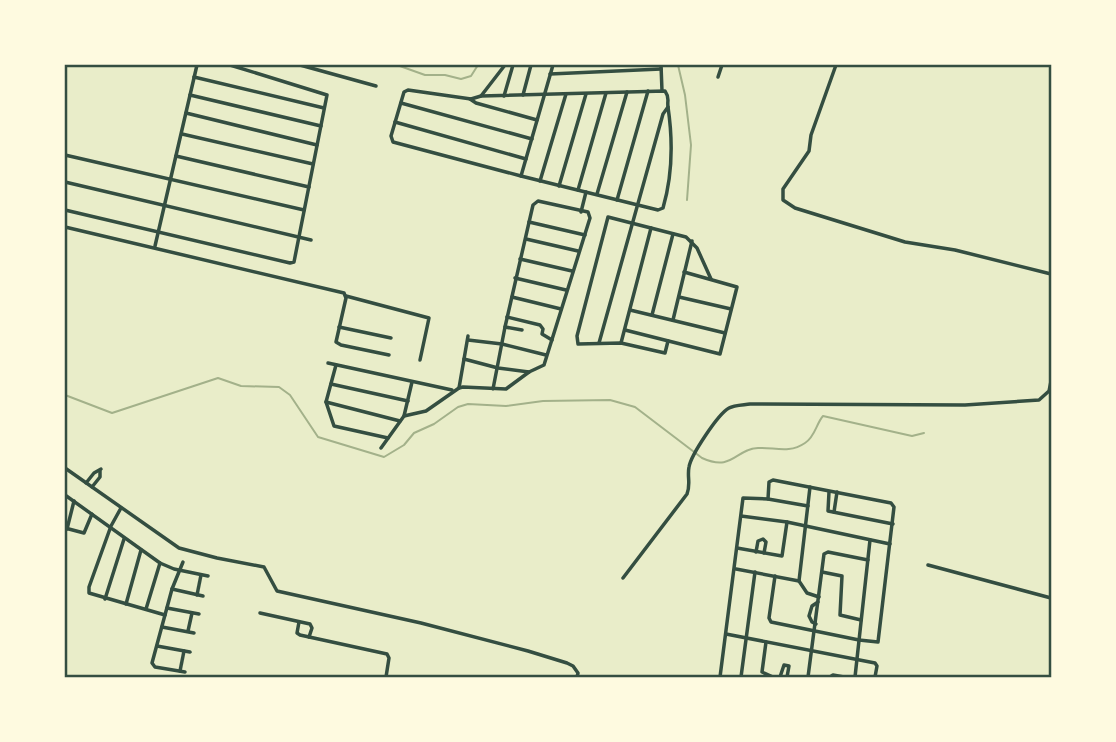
<svg xmlns="http://www.w3.org/2000/svg" width="1116" height="742" font-family="Arial,sans-serif">
	<style>
		.lines { fill: none; stroke-linecap: round; stroke-linejoin: round }
		.stream { stroke: #a3b18a; stroke-width: 2 }
		.minor { stroke: #344e41; stroke-width: 3.5 }
		.tertiary { stroke: #344e41; stroke-width: 3.5 }
		.neatline { fill: none; stroke: #344e41; stroke-width: 2.5 }
	</style>
	<rect width="100%" height="100%" fill="#e9edc9"/>
	<g class="lines">
		<g class="stream">
			<polyline points="397,65 425,75 445,75 461,79 471,76 478,65"/>
			<polyline points="678,65 685,95 691,145 687,200"/>
			<path d="M65 395 112 413 218 378 241 386 279 387 290 395 318 437 384 457 404 445 414 433 434 424 458 407 468 404 506 406 543 401 610 400 635 407 702 458C733 472 735 449 758 448 774 447 789 454 805 443 815 437 816 424 823 416L912 436 924 433"/>
		</g>
		<g class="minor">
			<polyline points="300,65 376,86"/>
			<polyline points="661,65 662,91"/>
			<polyline points="836,65 811,135 809,151 783,189 783,200 795,208 905,242 955,250 1051,274"/>
			<polyline points="550,74 661,69"/>
			<polyline points="194,77 324,108"/>
			<polyline points="718,77 722,65"/>
			<path d="M408 90 471 99 481 96 665 91C670 98 667 100 668 107 673 141 673 174 663 208L658 210 521 176 393 142 391 136 404 92Z"/>
			<polyline points="190,95 321,126"/>
			<polyline points="523,95 531,65"/>
			<polyline points="481,96 505,65"/>
			<polyline points="504,96 513,65"/>
			<polyline points="470,99 476,103 537,120"/>
			<polyline points="401,103 532,139"/>
			<polyline points="186,113 317,145"/>
			<polyline points="395,122 526,159"/>
			<polyline points="182,134 313,164"/>
			<polyline points="65,155 304,210"/>
			<polyline points="176,156 309,187"/>
			<polyline points="521,176 553,65"/>
			<polyline points="540,181 566,94"/>
			<polyline points="65,182 311,240"/>
			<polyline points="559,186 586,94"/>
			<polyline points="578,190 606,93"/>
			<polyline points="597,194 627,92"/>
			<polyline points="617,200 648,91"/>
			<polyline points="65,210 290,263 294,262 327,95 230,65"/>
			<polyline points="581,212 586,192"/>
			<polyline points="529,222 585,235"/>
			<polyline points="65,227 344,293 346,298 336,342 341,345 389,355"/>
			<polyline points="526,239 578,251"/>
			<polyline points="155,246 197,65"/>
			<polyline points="520,259 572,271"/>
			<polyline points="515,278 566,290"/>
			<polyline points="346,296 429,318 420,360"/>
			<polyline points="512,297 561,309"/>
			<polyline points="679,297 731,309"/>
			<polyline points="630,310 725,333"/>
			<polyline points="652,315 673,234"/>
			<polyline points="507,317 540,325 543,329 542,334 552,340"/>
			<polyline points="673,320 692,241"/>
			<polyline points="339,327 391,338"/>
			<polyline points="505,327 522,330"/>
			<polyline points="625,330 720,354 737,287 684,272"/>
			<polyline points="468,340 502,344 546,355"/>
			<polyline points="668,341 665,353 621,343 578,344 577,336 608,217 686,237 697,248 711,279"/>
			<polyline points="599,343 663,114 668,107"/>
			<polyline points="621,343 651,228"/>
			<polyline points="464,359 498,368 529,372"/>
			<polyline points="328,363 452,390"/>
			<polyline points="336,365 326,402 334,426 388,438"/>
			<polyline points="331,384 408,401"/>
			<polyline points="459,388 468,336"/>
			<polyline points="326,402 400,421"/>
			<polyline points="404,416 412,382"/>
			<polyline points="381,448 404,416 426,411 459,388 463,387 506,389 529,372 544,365 590,218 588,212 538,201 533,205 505,327 493,389"/>
			<polyline points="86,483 94,473 101,469"/>
			<polyline points="92,487 100,477 100,471"/>
			<polyline points="810,487 799,581 807,593 819,597"/>
			<polyline points="829,492 828,511 893,524"/>
			<polyline points="65,495 160,563 174,569 208,576"/>
			<polyline points="768,499 769,482 773,480 891,503 894,507 878,642 859,640 771,622 769,618 775,576"/>
			<polyline points="121,508 111,526 89,587 89,593 165,615"/>
			<polyline points="834,512 837,492"/>
			<polyline points="741,516 787,522 890,544"/>
			<polyline points="65,528 84,533 92,514"/>
			<polyline points="67,529 74,501"/>
			<polyline points="737,548 782,556 787,522"/>
			<polyline points="756,552 758,541 763,539 766,542 764,553"/>
			<polyline points="183,562 172,589 152,663 155,667 185,672"/>
			<polyline points="928,565 1051,598"/>
			<polyline points="736,569 799,581"/>
			<polyline points="822,572 842,576 840,615 861,620"/>
			<path d="M623 578 687 494C691 484 687 477 689 467 691 455 718 414 729 408 734 405 744 405 750 404L965 405 1039 400 1049 391 1051 381"/>
			<polyline points="172,589 203,596"/>
			<polyline points="197,595 201,575"/>
			<polyline points="105,599 124,539"/>
			<polyline points="126,604 141,550"/>
			<polyline points="167,608 199,614"/>
			<polyline points="146,609 160,563"/>
			<polyline points="260,613 310,624 312,628 309,637"/>
			<polyline points="299,622 297,633 300,635 387,654 389,658 386,677"/>
			<polyline points="816,624 812,622 809,616 812,606 818,602"/>
			<polyline points="162,627 194,633"/>
			<polyline points="188,631 192,613"/>
			<polyline points="726,634 875,663 877,666 875,677"/>
			<polyline points="766,642 762,672 773,677"/>
			<polyline points="157,646 190,652"/>
			<polyline points="180,671 184,651"/>
			<polyline points="720,677 743,498 768,499 808,506"/>
			<polyline points="741,677 755,572"/>
			<polyline points="780,677 784,665 789,666 787,677"/>
			<polyline points="808,677 824,554 828,552 868,560"/>
			<polyline points="830,677 833,675 844,677"/>
			<polyline points="855,677 870,540"/>
		</g>
		<polyline class="tertiary" points="65,468 179,548 217,558 264,567 277,591 421,623 528,651 567,663 573,666 578,673 577,677"/>
	</g>
	<rect width="1116" height="742" fill="none" stroke="#fefae0" stroke-width="133"/>
	<rect x="66" y="66" width="984" height="610" class="neatline"/>
</svg>
